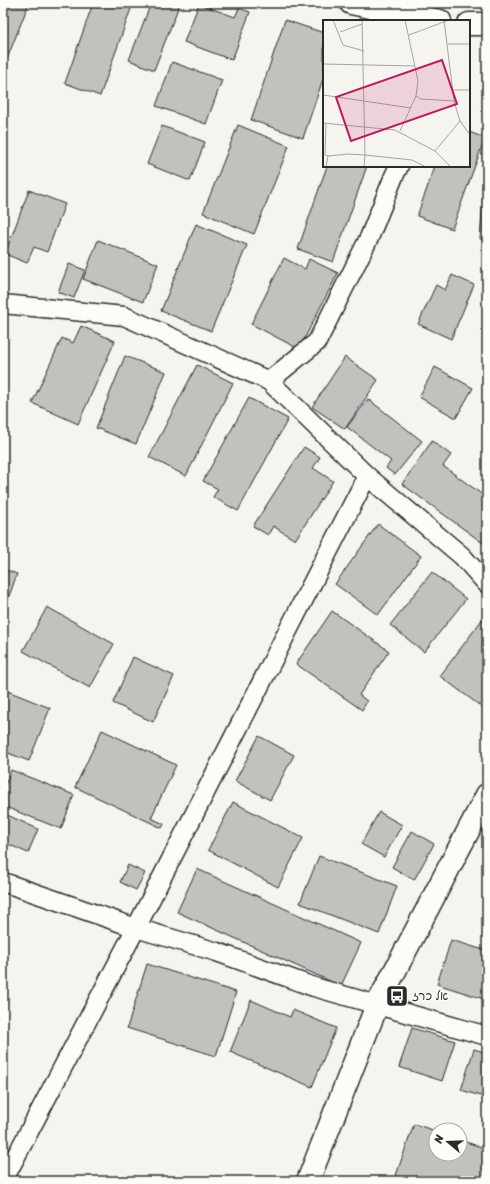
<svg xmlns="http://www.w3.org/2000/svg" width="490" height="1184" font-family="Sriracha,'Playpen Sans Hebrew',sans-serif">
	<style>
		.building { fill: #c2c1be; stroke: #2b2b2b }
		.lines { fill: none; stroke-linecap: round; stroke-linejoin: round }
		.minor-casing { stroke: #2b2b2b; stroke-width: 21 }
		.tertiary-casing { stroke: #2b2b2b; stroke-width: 25 }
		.minor { stroke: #fdfcf7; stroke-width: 18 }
		.tertiary { stroke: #fdfcf7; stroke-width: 22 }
		.labels { text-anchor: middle; stroke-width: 3; stroke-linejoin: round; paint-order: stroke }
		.poi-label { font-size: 12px; fill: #2b2b2b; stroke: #fdfcf7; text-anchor: start }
		.inset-road { fill: none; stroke: #a4a4a1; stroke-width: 1 }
		.view { fill: #c2185b; fill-opacity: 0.15; stroke: #c2185b; stroke-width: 2 }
		.inset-edge { fill: none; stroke: #2b2b2b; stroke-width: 2 }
	</style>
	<rect width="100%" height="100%" fill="#f5f4ef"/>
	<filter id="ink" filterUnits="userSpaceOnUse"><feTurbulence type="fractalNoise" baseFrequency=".025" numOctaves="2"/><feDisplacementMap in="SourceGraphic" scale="8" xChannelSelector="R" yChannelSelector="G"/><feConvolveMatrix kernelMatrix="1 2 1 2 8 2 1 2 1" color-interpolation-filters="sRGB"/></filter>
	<g filter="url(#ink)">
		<g class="building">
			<polygon points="3,3 29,3 3,69"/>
			<polygon points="93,3 133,3 100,96 65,83"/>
			<polygon points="151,3 180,3 154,70 129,60"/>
			<polygon points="199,4 235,17 239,8 250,12 232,60 184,42"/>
			<polygon points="285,20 324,33 324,76 303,138 251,120"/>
			<polygon points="172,62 222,80 206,124 156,106"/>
			<polygon points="238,125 289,146 254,234 203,213"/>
			<polygon points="162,126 205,142 190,181 147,164"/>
			<polygon points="486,126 487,126 487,183 483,182"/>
			<polygon points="469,132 485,138 452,229 417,216 435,166 469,166"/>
			<polygon points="327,166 367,166 333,262 298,249"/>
			<polygon points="29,190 65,204 47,252 34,247 27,263 5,254"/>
			<polygon points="483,198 487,198 487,240 480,239"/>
			<polygon points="196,224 247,245 211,331 161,311"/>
			<polygon points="98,240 158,264 143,302 83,279"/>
			<polygon points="284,258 305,269 309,259 338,273 299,349 251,324"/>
			<polygon points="69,264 85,270 74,298 58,292"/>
			<polygon points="452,275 474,285 451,339 418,324 436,285 445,290"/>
			<polygon points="81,326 115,341 78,424 32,403 62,338 73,343"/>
			<polygon points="125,356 166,372 136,444 96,428"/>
			<polygon points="345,357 378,380 345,429 312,407"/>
			<polygon points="197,365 233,383 186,476 149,457"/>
			<polygon points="435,367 473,388 456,418 419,397"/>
			<polygon points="249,398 288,419 238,511 213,497 218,489 203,481"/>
			<polygon points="368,399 422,441 395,475 386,468 391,461 347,427"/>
			<polygon points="432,441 451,455 443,466 487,498 487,546 402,484"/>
			<polygon points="304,447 320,457 313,468 333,481 295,540 273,526 268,535 253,526"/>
			<polygon points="378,524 421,556 378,615 335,584"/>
			<polygon points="3,569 17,574 3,613"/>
			<polygon points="432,572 466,599 424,652 390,625"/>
			<polygon points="47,607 114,644 90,688 23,651"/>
			<polygon points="332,611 389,651 359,695 367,701 362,710 296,664"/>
			<polygon points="484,617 487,619 487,711 440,676"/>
			<polygon points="133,657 174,676 153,722 113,703"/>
			<polygon points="5,690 50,708 29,761 3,751 3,696"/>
			<polygon points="102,730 176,765 151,818 164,824 162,828 75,787"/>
			<polygon points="259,736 294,755 270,800 235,781"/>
			<polygon points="11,770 74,795 61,829 3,806 3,790"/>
			<polygon points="233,802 303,838 278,887 208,850"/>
			<polygon points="379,812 402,825 384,857 361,844"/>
			<polygon points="5,814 38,829 28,853 3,842 3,818"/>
			<polygon points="412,831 434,844 414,880 392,867"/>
			<polygon points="319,856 397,886 379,934 300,903"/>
			<polygon points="128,865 145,873 136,890 120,882"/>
			<polygon points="197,869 361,943 341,986 177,912"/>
			<polygon points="451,940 487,951 487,1000 437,984"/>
			<polygon points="147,964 236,992 216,1056 127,1028"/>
			<polygon points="251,1000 290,1017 293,1010 336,1028 312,1087 230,1052"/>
			<polygon points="412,1028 455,1041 442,1081 399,1067"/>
			<polygon points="474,1049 487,1053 487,1098 461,1090"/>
			<polygon points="414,1124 436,1131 436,1154 460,1154 460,1140 487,1149 487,1181 394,1181"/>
		</g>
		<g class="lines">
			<g class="minor-casing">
				<g id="minor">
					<polyline points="3,304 124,316 269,381 367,476 462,556 487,584"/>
					<polyline points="269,381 317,342 369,238 394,176 399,166"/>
					<polyline points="3,882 136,928 217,952 314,987 487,1036"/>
					<polyline points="3,1181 136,928 367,476"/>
				</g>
			</g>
			<g class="tertiary-casing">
				<g id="tertiary">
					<polyline points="351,3 440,21"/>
					<polyline points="469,24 487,24"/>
					<polyline points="308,1181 377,1005 487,795"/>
				</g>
			</g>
			<use href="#minor" class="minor"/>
			<use href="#tertiary" class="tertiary"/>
		</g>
	</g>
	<defs>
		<g id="bus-square" transform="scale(1.15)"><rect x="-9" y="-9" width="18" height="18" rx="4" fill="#2b2b2b" stroke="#fdfcf7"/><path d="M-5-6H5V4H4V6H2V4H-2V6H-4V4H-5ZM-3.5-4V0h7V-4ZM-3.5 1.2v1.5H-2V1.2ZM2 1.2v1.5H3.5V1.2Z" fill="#fff"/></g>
	</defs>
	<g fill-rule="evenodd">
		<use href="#bus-square" x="397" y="996"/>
	</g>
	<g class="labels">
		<g class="poi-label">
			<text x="412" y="1000">אל כרז</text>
		</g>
	</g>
	<g transform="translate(323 20)">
		<rect width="147" height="147" fill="#f5f4ef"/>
		<path class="inset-road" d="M10 0 20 25 41 31M39 0 42 135 89 140 103 147M121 0 131 81 137 101 147 115M17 12 39 4M86 15 126 0M125 24H147M0 44 91 46M130 70H147M0 75 88 88M93 76 98 79 131 81M0 103 72 110 112 131 137 101M3 103 2 135 5 136M77 111 93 76 95 61 82 0M112 131 128 147M3 147 5 136 25 134 42 135 41 147"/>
		<path class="view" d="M119 40 134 84 28 121 13 77Z"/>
		<rect width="147" height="147" class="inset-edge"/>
	</g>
	<rect width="490" height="1184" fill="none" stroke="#fdfcf7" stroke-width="16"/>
	<rect x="8" y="8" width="474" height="1168" fill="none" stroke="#2b2b2b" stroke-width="1.5" filter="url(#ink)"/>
	<g transform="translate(448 1142) rotate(289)"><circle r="19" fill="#fdfcf7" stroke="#a9a8a5"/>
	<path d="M0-3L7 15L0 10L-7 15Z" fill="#2b2b2b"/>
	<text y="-6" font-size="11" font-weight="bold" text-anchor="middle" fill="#2b2b2b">N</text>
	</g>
</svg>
